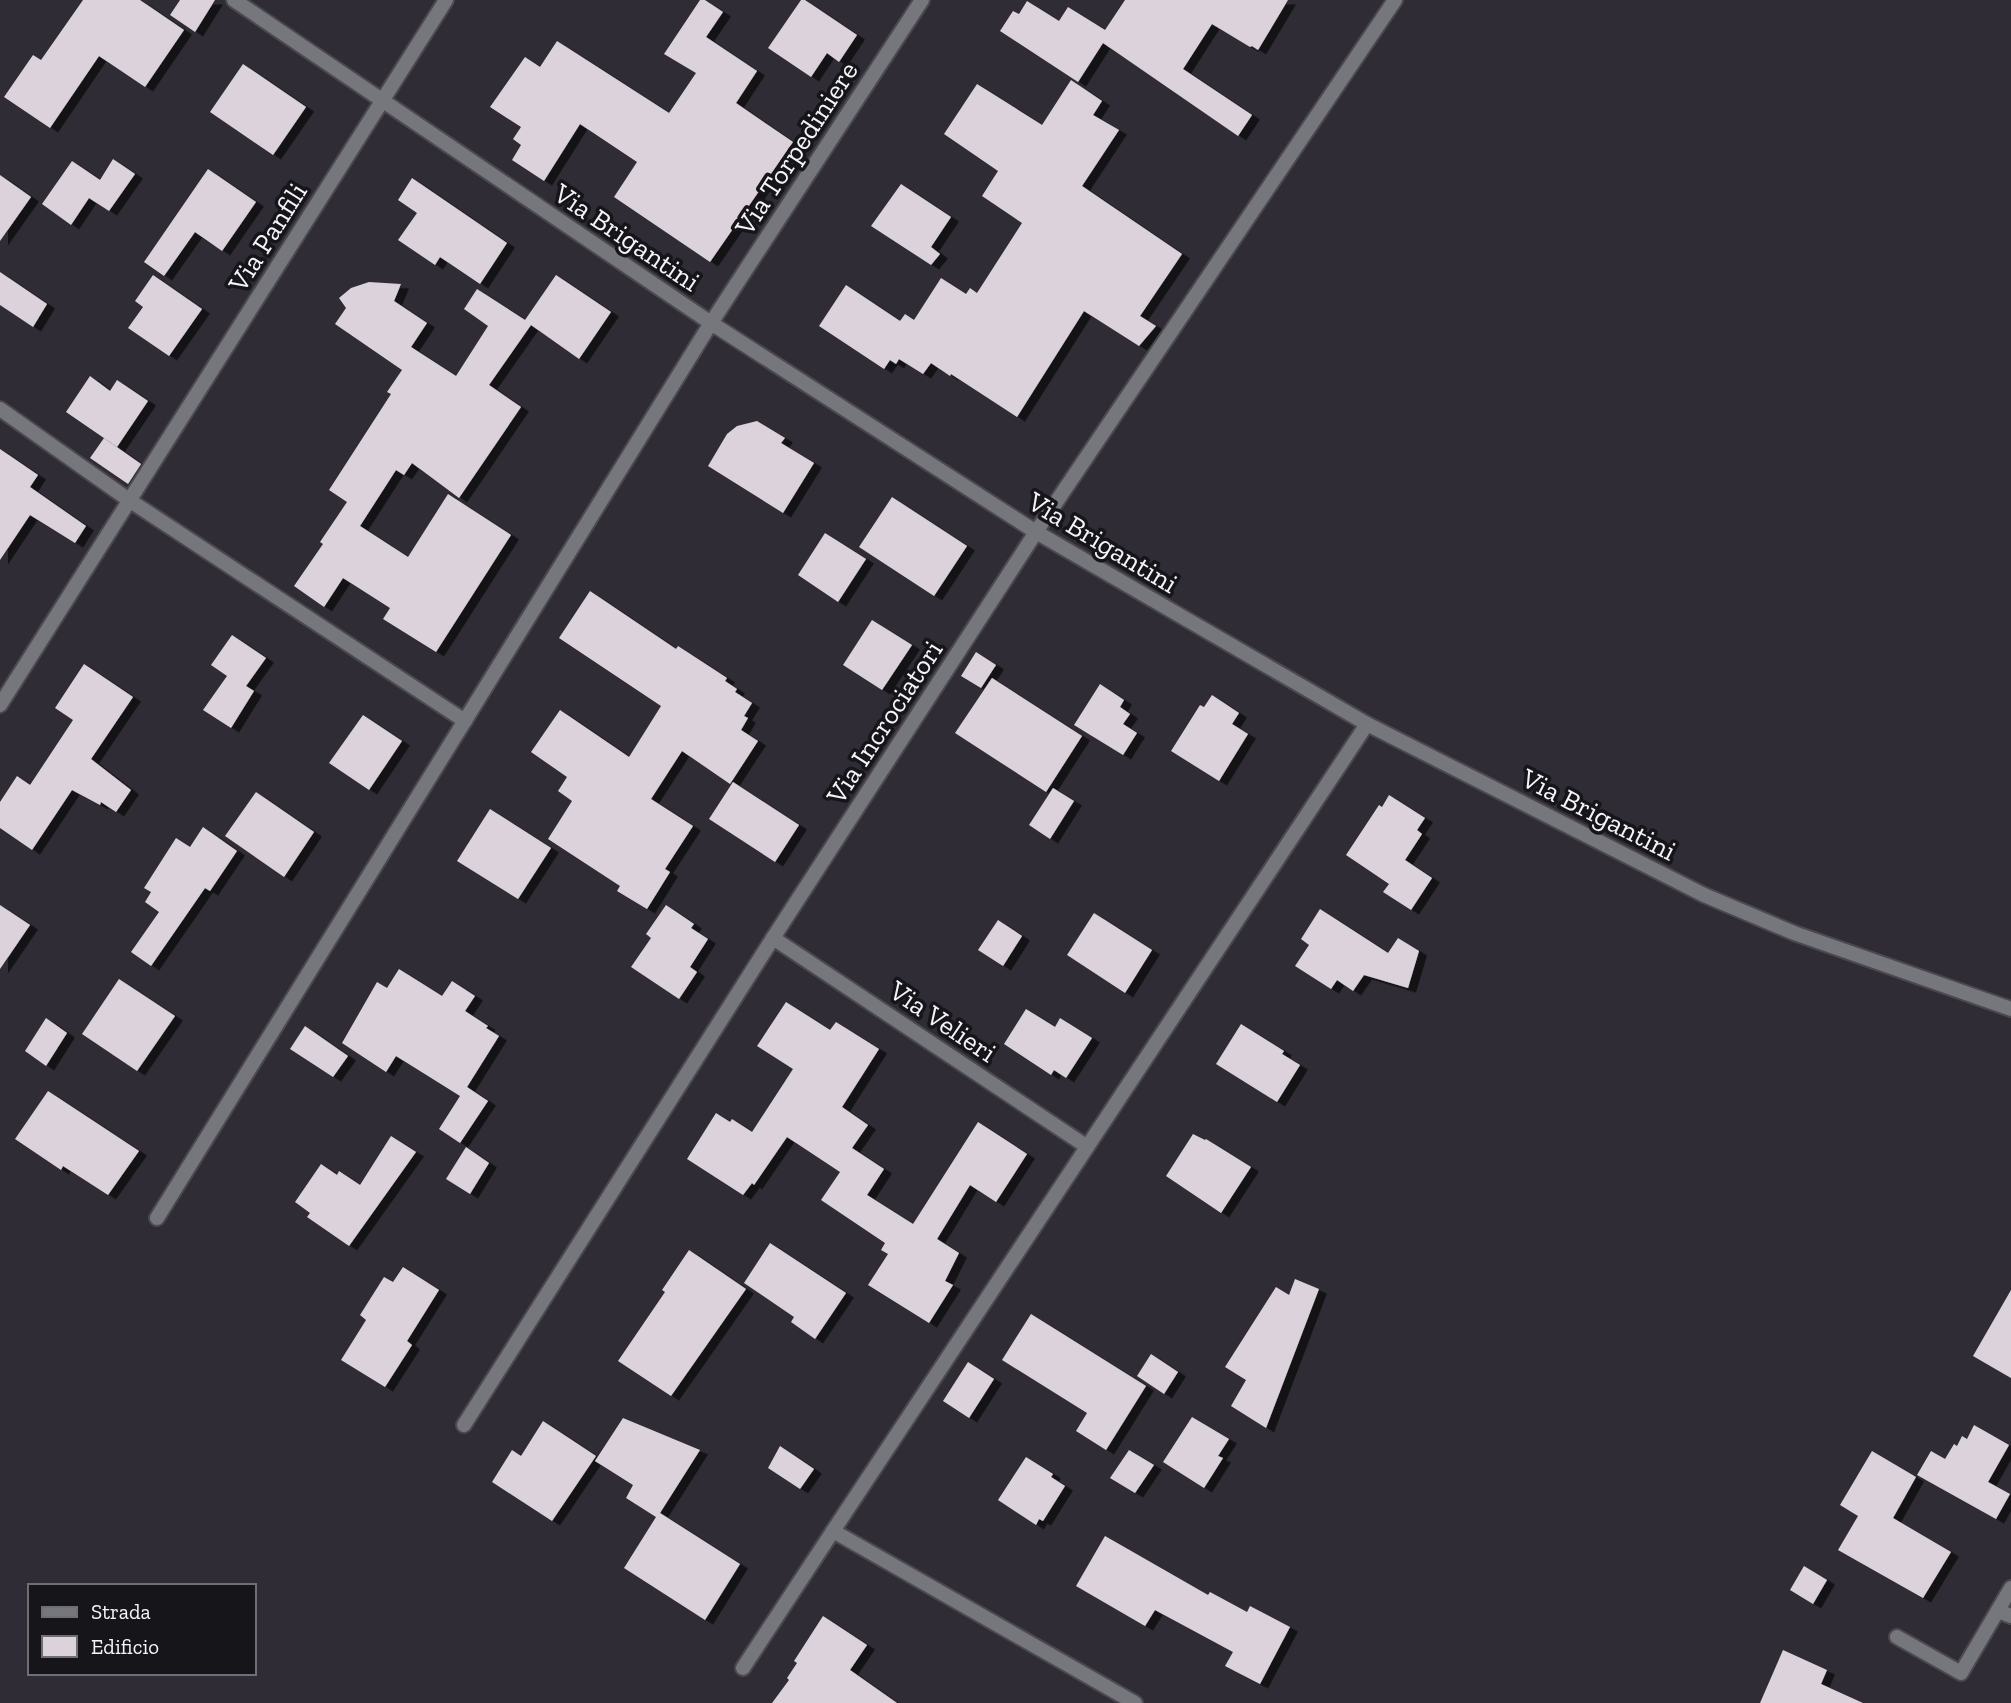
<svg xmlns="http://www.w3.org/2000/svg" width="2011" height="1703" font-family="'Zilla Slab',serif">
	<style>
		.building { fill: #dbd2db; filter: url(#shadow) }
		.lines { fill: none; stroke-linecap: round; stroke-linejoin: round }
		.street-casing { stroke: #4b4850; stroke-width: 18 }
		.street { stroke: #75777c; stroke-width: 14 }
		.labels { text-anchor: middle; stroke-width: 7; stroke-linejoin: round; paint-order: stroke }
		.street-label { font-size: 28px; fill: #f5f4f9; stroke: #161519 }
	</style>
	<defs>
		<filter id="shadow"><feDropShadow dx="8" dy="4.5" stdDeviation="0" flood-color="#0009"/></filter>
	</defs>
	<rect width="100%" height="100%" fill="#2f2c35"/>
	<g class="building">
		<polygon points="83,0 140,0 184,30 145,87 99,56 50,128 4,97 33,55 41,60"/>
		<polygon points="180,0 215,0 195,32 170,15"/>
		<polygon points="700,0 705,0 723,12 706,37 757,71 736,103 793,142 710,262 614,197 637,162 580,124 544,181 512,160 521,145 513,139 521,127 490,107 525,57 540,67 557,41 669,113 696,73 664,54"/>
		<polygon points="801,0 805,0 857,35 839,62 827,53 811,77 768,48"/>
		<polygon points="1125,0 1288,0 1258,50 1252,46 1250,47 1212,24 1183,69 1252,115 1238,136 1103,43 1078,82 1000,31 1013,11 1019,14 1027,1 1059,21 1068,7 1105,30"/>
		<polygon points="243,64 306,107 273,155 210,112"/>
		<polygon points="1071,80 1102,101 1093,115 1119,130 1082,186 1182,254 1140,316 1156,326 1139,346 1084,311 1017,417 951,374 950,376 931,363 923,374 899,359 896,364 890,360 884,369 819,326 846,285 900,321 905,314 914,320 941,278 966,294 970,288 977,293 1022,223 982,196 998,171 944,134 977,84 1042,125"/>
		<polygon points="113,159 135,174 109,211 89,198 71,225 42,204 72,161 100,180"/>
		<polygon points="208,169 256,202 222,251 195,232 164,276 144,262"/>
		<polygon points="0,175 31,197 0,241"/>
		<polygon points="412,178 507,243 480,284 440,257 435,265 398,240 417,213 398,200"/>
		<polygon points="901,184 951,217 931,247 940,254 931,265 871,226"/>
		<polygon points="0,272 47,304 33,327 0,305"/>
		<polygon points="153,275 202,309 169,356 128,328 143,307 135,301"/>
		<polygon points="556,275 611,312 579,359 531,325 489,385 521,407 459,498 412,463 404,475 396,470 360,526 408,557 448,494 511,535 436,652 383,619 390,608 343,578 324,607 294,586 323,544 320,542 347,502 329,490 391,394 387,392 402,370 335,324 346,308 339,298 351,288 369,282 401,284 394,301 427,323 411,347 456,376 488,326 464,309 477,289 525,320"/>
		<polygon points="90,376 110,391 117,380 148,401 117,447 66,412"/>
		<polygon points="757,421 785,438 781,443 814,463 783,513 708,466 727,434 737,426"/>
		<polygon points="104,438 141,464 128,484 90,458"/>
		<polygon points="0,449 38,475 30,487 86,526 75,543 30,515 0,560"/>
		<polygon points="892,497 967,546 934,596 859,547"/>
		<polygon points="825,533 866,559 838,602 798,575"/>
		<polygon points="590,591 676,649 678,646 727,678 725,681 737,689 735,692 752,703 744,716 748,718 741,730 758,741 730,784 682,751 651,799 693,826 665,869 670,872 647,909 617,891 620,886 548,839 572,801 558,791 567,777 531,752 560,710 629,757 661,706 559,638"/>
		<polygon points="872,620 912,645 882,690 843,665"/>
		<polygon points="232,635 266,658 246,686 254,691 231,728 203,710 227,676 211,665"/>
		<polygon points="976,652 996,665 981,688 961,676"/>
		<polygon points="84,664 133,697 91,759 131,790 116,812 101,802 100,805 72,790 32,850 0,828 0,802 17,776 30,785 73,720 55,708"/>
		<polygon points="992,678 1082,736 1046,792 955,733"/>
		<polygon points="1100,684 1124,700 1120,707 1130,714 1123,724 1137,733 1123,755 1074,725"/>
		<polygon points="1212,695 1239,713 1232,724 1248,734 1219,781 1171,751 1200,705 1204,707"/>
		<polygon points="363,715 402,741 369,790 329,763"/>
		<polygon points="733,782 799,825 775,862 709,819"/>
		<polygon points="1053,788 1074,801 1050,839 1029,825"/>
		<polygon points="256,792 314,832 284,877 225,836"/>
		<polygon points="1389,795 1425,818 1417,830 1422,834 1405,860 1432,878 1411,910 1383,892 1389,884 1346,855 1379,805 1382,807"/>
		<polygon points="490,809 551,848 518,899 457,861"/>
		<polygon points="203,827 237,851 210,891 205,888 151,966 131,952 159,912 145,902 151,892 144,888 176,838 190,847"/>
		<polygon points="0,905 30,925 0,969"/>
		<polygon points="666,905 694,924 691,928 708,939 690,967 697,972 679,999 631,967 651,938 646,934"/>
		<polygon points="1320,909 1388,953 1398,938 1419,951 1408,988 1364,975 1353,991 1337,980 1331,989 1295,966 1309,945 1301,939"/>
		<polygon points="1094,913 1152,950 1125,993 1067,955"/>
		<polygon points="998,920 1022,936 1003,966 978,950"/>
		<polygon points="399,969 442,996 452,981 475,996 465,1011 488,1026 486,1028 499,1036 467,1087 488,1101 460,1143 439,1129 460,1096 396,1056 386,1072 342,1043 377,982 387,988"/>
		<polygon points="119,979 175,1016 137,1071 82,1034"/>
		<polygon points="786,1002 830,1030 836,1022 879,1049 842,1107 868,1125 852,1148 884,1169 867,1195 913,1224 978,1122 1027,1154 996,1202 970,1185 937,1239 959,1253 945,1281 953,1285 929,1323 868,1285 888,1254 881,1250 885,1243 821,1200 840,1172 787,1137 754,1185 752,1183 743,1195 687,1159 716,1113 730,1122 732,1119 752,1132 793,1069 757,1046"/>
		<polygon points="1026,1009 1055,1027 1060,1018 1092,1038 1066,1078 1054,1070 1051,1075 1004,1044"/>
		<polygon points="46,1018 67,1033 46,1066 25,1051"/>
		<polygon points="1241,1024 1284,1051 1282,1054 1300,1065 1277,1102 1216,1064"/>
		<polygon points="305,1026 348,1056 333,1077 290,1049"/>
		<polygon points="48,1091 139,1151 108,1195 63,1166 61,1170 15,1139"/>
		<polygon points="1193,1134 1205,1140 1206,1139 1251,1167 1221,1213 1166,1176"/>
		<polygon points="391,1136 416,1152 349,1246 307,1217 310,1213 295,1202 321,1164 337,1175 339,1171 360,1185"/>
		<polygon points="466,1147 489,1163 470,1194 446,1179"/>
		<polygon points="770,1243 846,1293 815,1339 791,1322 794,1317 744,1283"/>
		<polygon points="689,1250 746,1289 671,1396 618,1361 665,1292 662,1290"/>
		<polygon points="403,1267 439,1290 407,1341 412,1345 385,1387 341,1360 366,1320 360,1315 384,1277 393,1282"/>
		<polygon points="1295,1279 1319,1289 1266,1428 1231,1406 1246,1380 1225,1367 1276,1287 1289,1295"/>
		<polygon points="2011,1290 2011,1378 1973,1356"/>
		<polygon points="1031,1314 1146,1386 1106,1450 1076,1431 1087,1413 1002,1360"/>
		<polygon points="1151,1354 1178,1372 1164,1394 1137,1376"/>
		<polygon points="968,1362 994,1379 969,1418 943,1401"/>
		<polygon points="1192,1417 1229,1439 1218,1456 1223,1458 1204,1488 1163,1462"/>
		<polygon points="623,1418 700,1450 660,1513 740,1564 705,1620 624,1568 656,1517 626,1498 633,1485 595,1461"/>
		<polygon points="543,1421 596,1456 552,1521 492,1482 512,1450 521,1456"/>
		<polygon points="1974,1425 2009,1445 1988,1482 2010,1494 1996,1519 1917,1475 1931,1451 1945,1459 1954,1444 1957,1446 1962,1436 1967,1439"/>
		<polygon points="780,1446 814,1469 800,1489 768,1468"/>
		<polygon points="1129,1450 1154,1465 1135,1493 1110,1478"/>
		<polygon points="1872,1451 1916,1477 1893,1518 1951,1552 1923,1598 1838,1550 1858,1516 1840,1505"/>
		<polygon points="1026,1457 1053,1474 1051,1477 1065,1486 1043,1521 1039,1519 1036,1525 998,1500"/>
		<polygon points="1105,1536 1208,1595 1210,1592 1247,1612 1250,1606 1290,1627 1260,1684 1225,1666 1233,1652 1155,1610 1145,1626 1076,1586"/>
		<polygon points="1804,1566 1827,1580 1813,1604 1790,1590"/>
		<polygon points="823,1616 867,1645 850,1670 897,1703 772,1703 789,1680 787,1678 797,1663 794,1661"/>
		<polygon points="1783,1650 1827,1670 1821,1684 1863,1703 1760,1703"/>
	</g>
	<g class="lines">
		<g class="street-casing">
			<g id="street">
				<polyline points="234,0 711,323 1036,532 1367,724 1704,895 1794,933 2011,1009"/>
				<polyline points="0,409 129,500 465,721"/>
				<polyline points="0,705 446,0"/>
				<polyline points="773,938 1086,1146"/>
				<polyline points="157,1218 711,323 922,0"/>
				<polyline points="464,1425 773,938 1036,532 1395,0"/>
				<polyline points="1998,1611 2011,1616"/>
				<polyline points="1897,1637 1961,1673 2011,1588"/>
				<polyline points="743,1668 833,1531"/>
				<polyline points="1135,1703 833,1531 1367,724"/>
			</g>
		</g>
		<use href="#street" class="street"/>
	</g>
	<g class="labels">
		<g class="street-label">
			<text transform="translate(796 148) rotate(-57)" y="10">Via Torpediniere</text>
			<text transform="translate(267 237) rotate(-58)" y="10">Via Panfili</text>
			<text transform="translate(627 237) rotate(34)" y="10">Via Brigantini</text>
			<text transform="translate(1103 542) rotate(31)" y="10">Via Brigantini</text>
			<text transform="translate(884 722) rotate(-57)" y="10">Via Incrociatori</text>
			<text transform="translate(1599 814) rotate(27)" y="10">Via Brigantini</text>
			<text transform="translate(943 1021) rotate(34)" y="10">Via Velieri</text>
		</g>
	</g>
	<rect x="28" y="1584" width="228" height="91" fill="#161519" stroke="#6f6e73" stroke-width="2"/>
	<rect x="42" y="1607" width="35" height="10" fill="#75777c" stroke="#6f6e73" stroke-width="2"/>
	<text x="91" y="1619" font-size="21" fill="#f5f4f9">Strada</text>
	<rect x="42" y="1636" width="35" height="21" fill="#dbd2db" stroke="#6f6e73" stroke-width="2"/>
	<text x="91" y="1654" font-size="21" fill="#f5f4f9">Edificio</text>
</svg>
